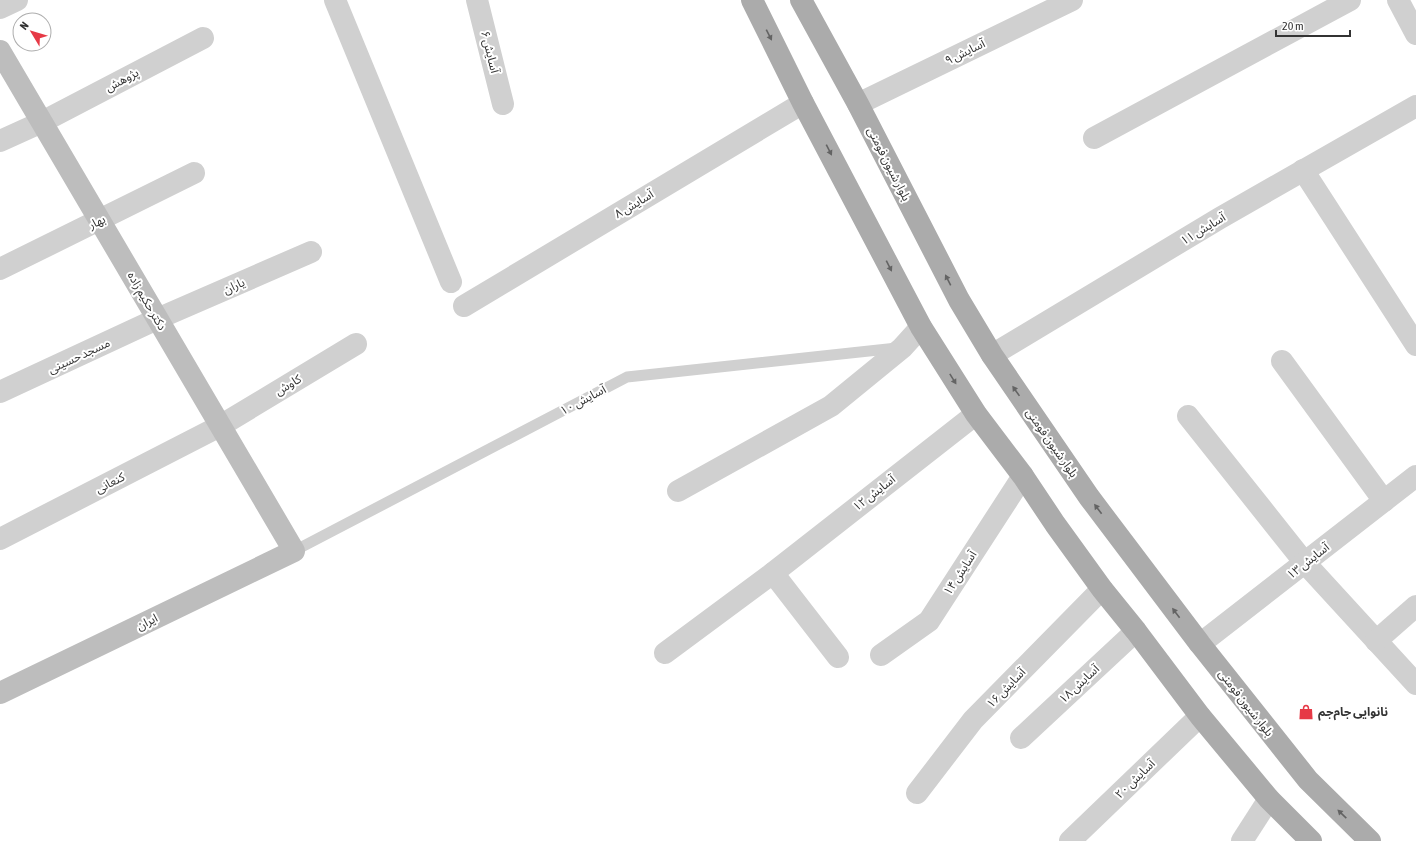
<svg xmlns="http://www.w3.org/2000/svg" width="1416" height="841" font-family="'Asap Condensed','Noto Sans Arabic',sans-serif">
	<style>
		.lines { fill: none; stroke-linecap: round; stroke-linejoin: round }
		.lane { stroke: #d0d0d0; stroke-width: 11 }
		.street { stroke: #d0d0d0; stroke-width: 22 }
		.secondary { stroke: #bdbdbd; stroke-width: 22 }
		.primary { stroke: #ababab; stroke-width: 22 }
		.oneway { fill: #636363 }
		.labels { text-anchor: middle; stroke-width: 4; stroke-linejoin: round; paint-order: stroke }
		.street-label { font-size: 12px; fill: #333; stroke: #fff }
		.poi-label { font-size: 12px; font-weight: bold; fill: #333; stroke: #fff; text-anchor: start }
	</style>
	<rect width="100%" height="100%" fill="#fff"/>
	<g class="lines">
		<polyline class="lane" points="294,551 627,377 897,348"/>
		<g class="street">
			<polyline points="335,0 451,282"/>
			<polyline points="477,0 503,104"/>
			<polyline points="1398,0 1416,34"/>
			<polyline points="0,8 17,0"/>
			<polyline points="858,104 1072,0"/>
			<polyline points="1094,138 1350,0"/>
			<polyline points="0,141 42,122 203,38"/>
			<polyline points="1303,170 1416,345"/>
			<polyline points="0,269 194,173"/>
			<polyline points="464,306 803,103"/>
			<polyline points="992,355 1220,218 1416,106"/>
			<polyline points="1282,361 1384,501"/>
			<polyline points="0,392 157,319 311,252"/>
			<polyline points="1188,416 1305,563 1416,684"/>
			<polyline points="678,491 831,406 902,348 921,327"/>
			<polyline points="0,539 220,426 356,344"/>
			<polyline points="773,573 838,657"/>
			<polyline points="1376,641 1416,606"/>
			<polyline points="1200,644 1416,476"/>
			<polyline points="665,653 773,573 976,414"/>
			<polyline points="881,655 929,621 1023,476"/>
			<polyline points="1021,738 1136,631"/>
			<polyline points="917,793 973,720 1102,589"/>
			<polyline points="1070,841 1200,716"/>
			<polyline points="1242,841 1269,799"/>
		</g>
		<polyline class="secondary" points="0,51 294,551 0,693"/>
		<g class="primary">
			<polyline points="752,0 803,103 921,327 976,414 1023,476 1055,524 1102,589 1136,631 1200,716 1269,799 1311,841"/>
			<polyline points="801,0 858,104 959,300 992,355 1089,497 1200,644 1308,780 1370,841"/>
		</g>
	</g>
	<defs><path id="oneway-solid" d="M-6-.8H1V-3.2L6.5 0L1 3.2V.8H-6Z"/></defs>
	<g class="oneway">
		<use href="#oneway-solid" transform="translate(769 35) rotate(63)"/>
		<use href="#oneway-solid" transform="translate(829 150) rotate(63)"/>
		<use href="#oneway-solid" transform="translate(889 266) rotate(63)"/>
		<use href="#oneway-solid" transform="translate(948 280) rotate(-117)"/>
		<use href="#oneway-solid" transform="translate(953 379) rotate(58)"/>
		<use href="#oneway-solid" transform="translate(1016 391) rotate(-125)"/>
		<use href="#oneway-solid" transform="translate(1098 509) rotate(-127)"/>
		<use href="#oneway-solid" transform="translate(1176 613) rotate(-127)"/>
		<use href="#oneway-solid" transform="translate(1342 814) rotate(-136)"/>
	</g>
	<defs>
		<g id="shop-bare" transform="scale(1.2)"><path d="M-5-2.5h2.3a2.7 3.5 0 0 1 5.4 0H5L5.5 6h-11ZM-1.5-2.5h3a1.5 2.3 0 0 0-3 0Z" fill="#e63946" stroke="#fff" stroke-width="2.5" paint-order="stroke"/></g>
	</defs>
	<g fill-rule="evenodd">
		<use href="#shop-bare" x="1306" y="712"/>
	</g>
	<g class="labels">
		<g class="street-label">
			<text transform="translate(490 52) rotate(76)" y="4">آسایش ۶</text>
			<text transform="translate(965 52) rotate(-26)" y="4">آسایش ۹</text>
			<text transform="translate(122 80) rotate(-28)" y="4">پژوهش</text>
			<text transform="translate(889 164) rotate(63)" y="4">بلوار شیون فومنی</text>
			<text transform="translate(634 204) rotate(-31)" y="4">آسایش ۸</text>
			<text transform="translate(97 222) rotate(-26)" y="4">بهار</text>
			<text transform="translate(1203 229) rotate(-31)" y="4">آسایش ۱۱</text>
			<text transform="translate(234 286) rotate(-24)" y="4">یاران</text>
			<text transform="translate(147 301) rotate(60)" y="4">دکتر حکیم زاده</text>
			<text transform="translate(79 356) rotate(-25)" y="4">مسجد حسینی</text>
			<text transform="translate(288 385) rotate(-31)" y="4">کاوش</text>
			<text transform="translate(583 400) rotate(-28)" y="4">آسایش ‍۱۰</text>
			<text transform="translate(1052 443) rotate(55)" y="4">بلوار شیون فومنی</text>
			<text transform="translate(110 483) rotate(-27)" y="4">کنعانی</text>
			<text transform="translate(874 493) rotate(-38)" y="4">آسایش ۱۲</text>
			<text transform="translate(1308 561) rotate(-38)" y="4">آسایش ۱۳</text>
			<text transform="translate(960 573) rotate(-57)" y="4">آسایش ۱۴</text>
			<text transform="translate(147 622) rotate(-26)" y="4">ایران</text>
			<text transform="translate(1079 684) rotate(-43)" y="4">آسایش ۱۸</text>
			<text transform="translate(1006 688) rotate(-46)" y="4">آسایش ۱۶</text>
			<text transform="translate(1246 703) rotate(52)" y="4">بلوار شیون فومنی</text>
			<text transform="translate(1135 779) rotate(-44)" y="4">آسایش ۲۰</text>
		</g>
		<g class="poi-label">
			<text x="1318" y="716">نانوایی جام‌جم</text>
		</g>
	</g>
	<g transform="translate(32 32) rotate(308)"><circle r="19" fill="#ffffff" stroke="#adadad"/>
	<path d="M0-3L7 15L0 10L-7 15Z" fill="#e63946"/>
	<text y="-6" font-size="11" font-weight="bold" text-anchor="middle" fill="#333333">N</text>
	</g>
	<path d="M1276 30v6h74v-6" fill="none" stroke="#333333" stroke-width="2"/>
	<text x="1282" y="30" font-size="12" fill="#333333" stroke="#ffffff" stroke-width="3" paint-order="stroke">20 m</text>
</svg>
